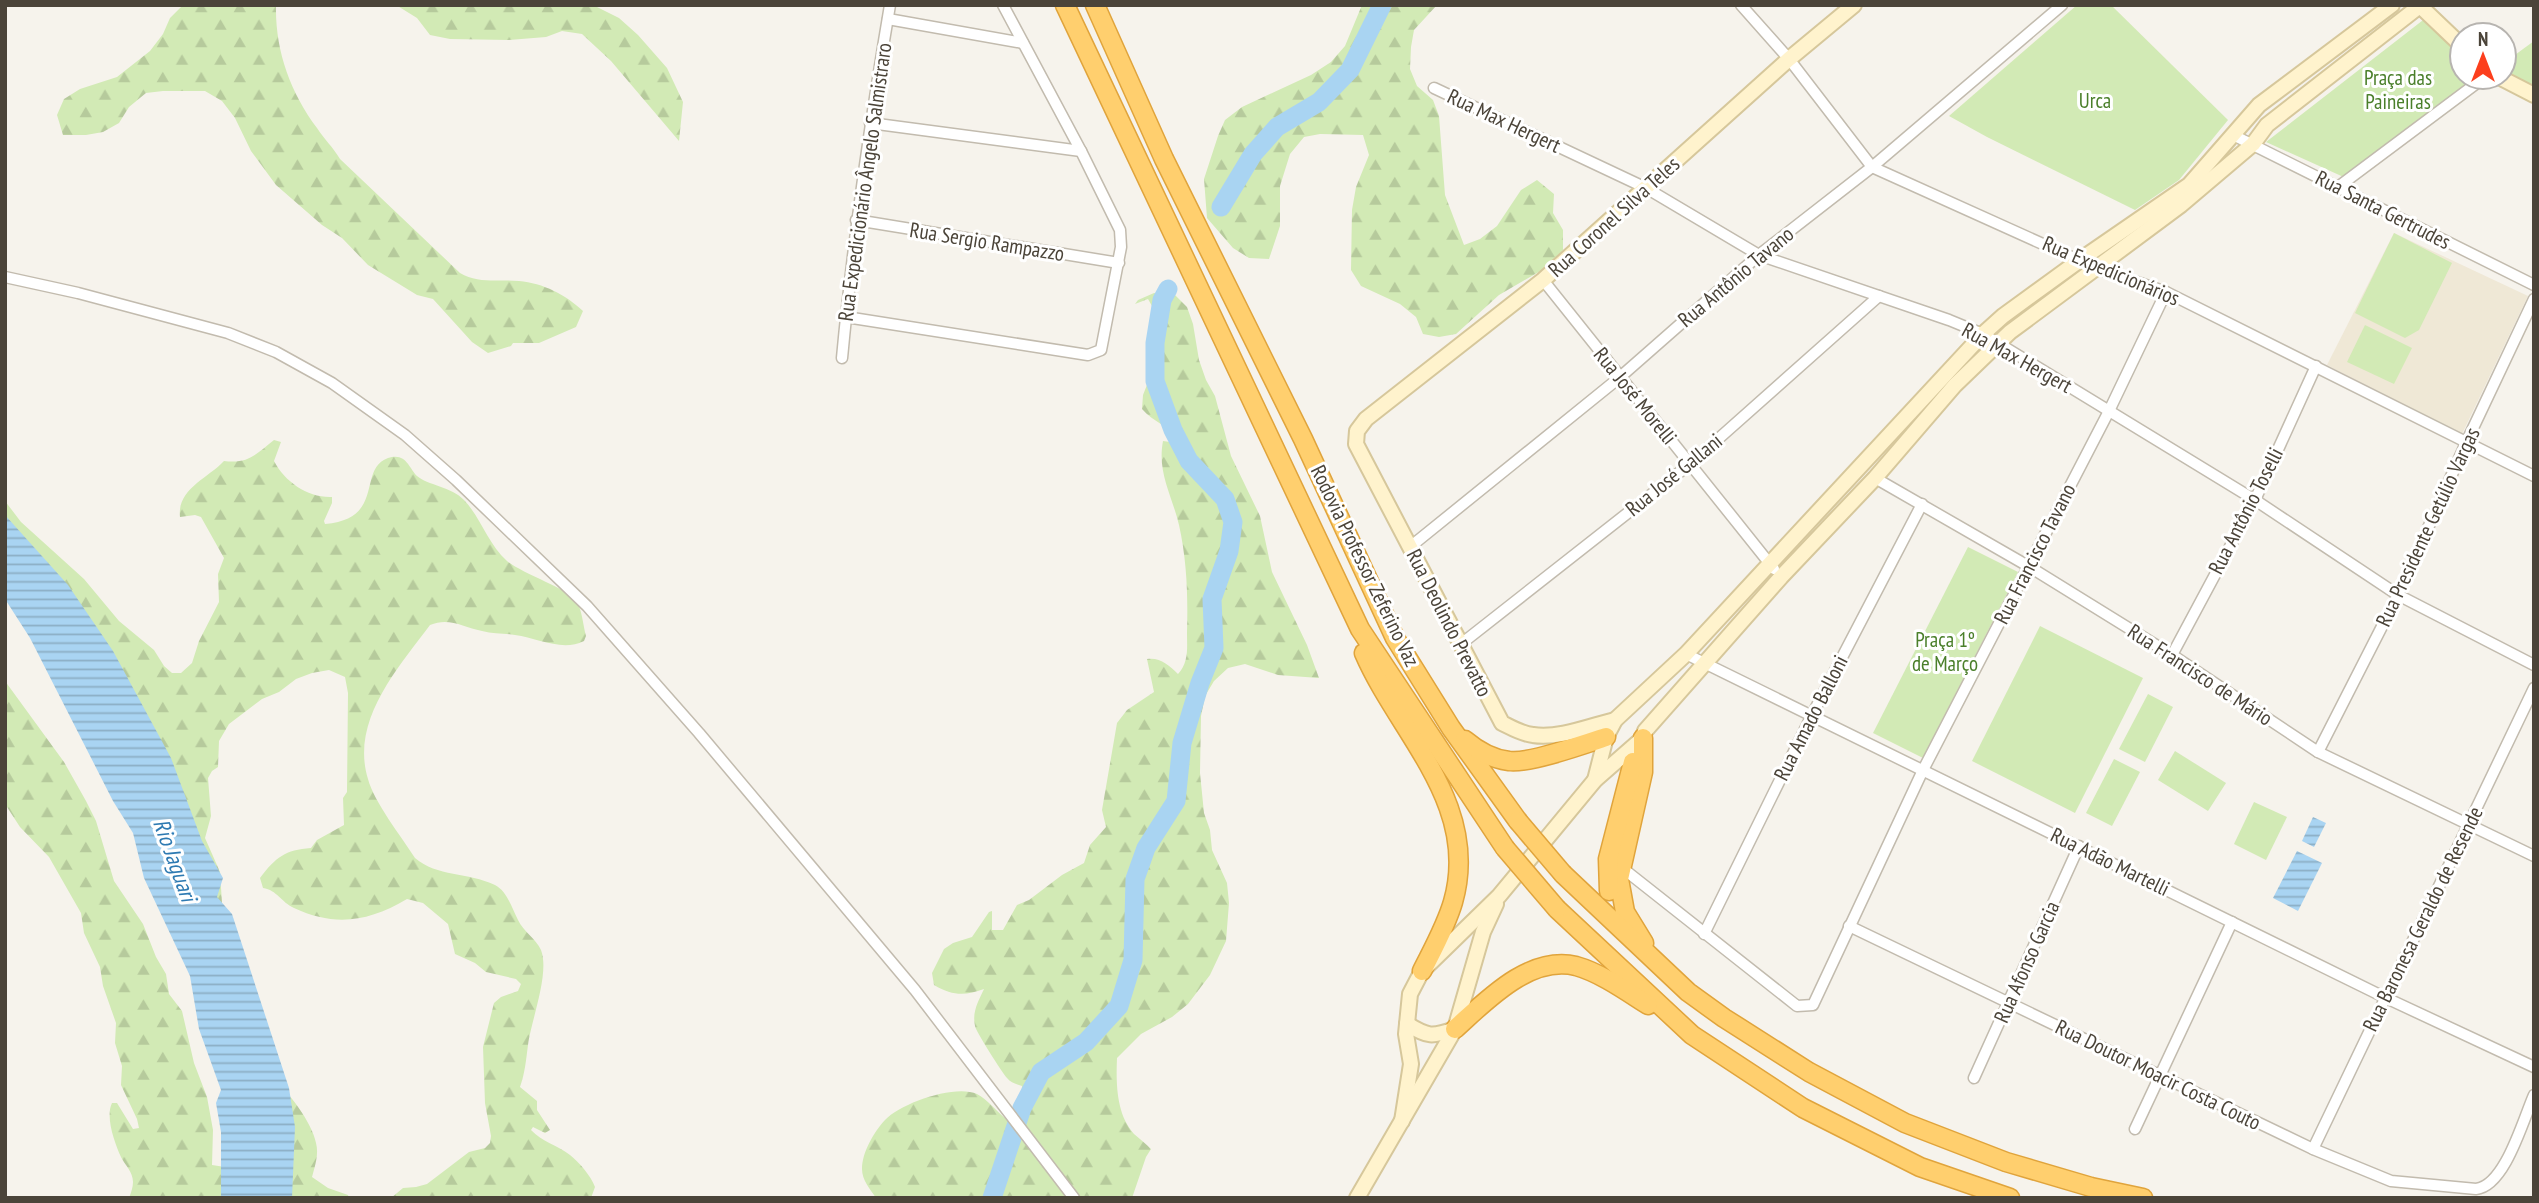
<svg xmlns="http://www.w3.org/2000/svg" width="2539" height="1203" font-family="'PT Sans Narrow',sans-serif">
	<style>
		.education { fill: #efe8d6 }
		.green { fill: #d2eab5 }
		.forest { fill: url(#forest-firs) }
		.water { fill: url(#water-rules) }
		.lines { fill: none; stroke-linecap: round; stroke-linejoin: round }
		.river { stroke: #a9d4f2; stroke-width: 19 }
		.street-casing { stroke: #c2bbae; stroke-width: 13 }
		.secondary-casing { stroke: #d6c79b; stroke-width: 18 }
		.highway-casing { stroke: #e0a43c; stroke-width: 21 }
		.street { stroke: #fff; stroke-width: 10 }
		.secondary { stroke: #fff3cd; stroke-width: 14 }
		.highway { stroke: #ffcf6e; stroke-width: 18 }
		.highway-bridge-casing { stroke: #e0a43c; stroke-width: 21; stroke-linecap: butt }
		.highway-bridge { stroke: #ffcf6e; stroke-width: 18 }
		.labels { text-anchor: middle; stroke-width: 6; stroke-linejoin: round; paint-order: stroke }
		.park-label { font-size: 21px; fill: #4a7f2a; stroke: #fff }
		.street-label { font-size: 21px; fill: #4b4439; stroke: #fff }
		.water-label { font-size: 23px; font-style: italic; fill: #2e7ab2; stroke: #fff }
	</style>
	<defs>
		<pattern id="forest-firs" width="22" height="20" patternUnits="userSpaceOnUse" patternTransform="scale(1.75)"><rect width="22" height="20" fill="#d2eab5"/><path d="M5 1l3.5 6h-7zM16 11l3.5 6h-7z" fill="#b6ca9c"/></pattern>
		<pattern id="water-rules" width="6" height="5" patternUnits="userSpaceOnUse" patternTransform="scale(1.75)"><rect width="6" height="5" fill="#a9d4f2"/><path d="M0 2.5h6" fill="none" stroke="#8caec5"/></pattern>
	</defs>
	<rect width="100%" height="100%" fill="#f6f3ec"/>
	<polygon class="education" points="2394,233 2528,296 2461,436 2327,365"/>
	<g class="green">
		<polygon points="2077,5 2111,5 2228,120 2179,180 2135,210 1987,137 1949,116"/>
		<polygon points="2427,17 2462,50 2462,77 2480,77 2348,179 2266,142"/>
		<polygon points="2534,41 2534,94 2504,77 2504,63"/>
		<polygon points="2394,233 2452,263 2419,330 2405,338 2355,313"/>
		<polygon points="2365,325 2412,348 2394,384 2347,362"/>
		<polygon points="1968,547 2018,572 1923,758 1873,733"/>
		<polygon points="2040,626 2143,678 2075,813 1972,761"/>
		<polygon points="2148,694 2173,707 2145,762 2119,749"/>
		<polygon points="2175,751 2226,783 2208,811 2158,780"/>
		<polygon points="2114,759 2140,772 2112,826 2086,813"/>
		<polygon points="2254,802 2287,817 2266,860 2234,844"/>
	</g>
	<g class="forest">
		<path d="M183 5H276C275 50 290 92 317 128 324 139 333 147 340 159L460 273C478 284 498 279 519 281 543 283 566 295 583 311L576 327 539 343H513L511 346 488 353 472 342 433 299 417 295 368 265 342 238 322 225 276 185 251 151 235 118 222 101 205 91H163L146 93 129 107 119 123 103 132 86 135H63L57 115 64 99 80 89 117 77 150 51 163 34 170 18Z"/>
		<polygon points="396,5 593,5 619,18 638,35 667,68 683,102 679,141 611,61 582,34 562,31 546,37 509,40 450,39 430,35 417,18"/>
		<polygon points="1362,5 1437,5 1414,30 1411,47 1410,69 1417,86 1433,100 1439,116 1445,195 1464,245 1480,239 1497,226 1521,190 1537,180 1554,194 1553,213 1563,230 1563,250 1549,266 1499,295 1456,334 1439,337 1423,334 1416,317 1400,304 1361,286 1351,270 1352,210 1356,187 1369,155 1363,135 1320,134 1304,137 1290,154 1280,186 1280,226 1269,259 1249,258 1233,248 1207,218 1204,179 1218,136 1225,120 1242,107 1311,75 1331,62 1345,46"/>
		<path d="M1154 293 1174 294 1187 307 1193 324 1199 360 1206 380 1215 396 1231 456 1260 516 1272 572 1307 645 1319 678 1278 675 1245 664 1228 668 1214 681 1205 696 1201 716 1200 773 1204 813 1210 830 1212 850 1227 883 1229 903 1226 941 1210 975 1188 1004 1172 1017 1141 1034 1117 1058C1116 1083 1116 1114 1134 1134 1140 1139 1146 1144 1151 1149L1146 1157 1132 1198H876C870 1189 862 1180 862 1169 862 1152 874 1132 885 1120 901 1103 955 1084 977 1094 987 1099 997 1112 1006 1119H1012C1019 1110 1021 1098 1022 1086 1016 1084 1011 1083 1007 1078 1003 1074 975 1030 975 1026 972 1012 978 1002 984 989 965 996 953 996 934 985L932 973 944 949 953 943 972 937 989 912 992 911V930H1003L1017 905 1029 900 1062 875 1084 863 1090 845 1106 827 1102 810 1117 723 1127 710 1154 692 1147 659C1160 657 1169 665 1178 674 1189 662 1187 648 1187 633 1188 596 1187 561 1179 525 1172 495 1157 473 1163 441L1177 443 1182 440C1170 427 1153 422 1142 409L1143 395 1154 367 1152 306 1148 299 1135 304 1138 300Z"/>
		<path d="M274 440 281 442 274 461C285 482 308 498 332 497V503L324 521 325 524C386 519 357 469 388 458 406 452 409 468 417 476 427 485 452 487 464 500 481 518 488 544 507 561 521 573 570 590 576 600 582 609 583 625 586 636L584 641C562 652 538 638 515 635 504 633 493 634 482 631 463 627 449 617 430 625 398 668 350 721 368 779 374 802 401 836 415 858 437 877 468 872 495 885 507 891 512 908 518 920 523 931 536 939 541 950 550 973 531 1021 528 1045 526 1060 525 1073 520 1087L537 1101V1110L550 1130 545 1133 533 1127 531 1130C542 1142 557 1145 570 1155 579 1162 591 1176 595 1187L591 1198H391L403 1188 416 1187 427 1184 469 1152 485 1148 490 1143 491 1136 485 1103 483 1047 494 1003 501 997 518 991 521 984 516 979 486 972 475 963 455 954 448 924 423 903 407 899C368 922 335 927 294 908 281 902 277 890 263 888L260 878C276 857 285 850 311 848L317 840 344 825 343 798 347 792 348 693 345 677 329 670 312 673 296 679 279 692 262 699 229 724 219 741 218 767 212 771 208 778 211 816 205 838 220 872 222 903 218 917 5 572V501L21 522 84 579 119 621 154 650 164 666 172 673H181L192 663 199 641 219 602 218 574 224 558 201 517 195 515 180 517C177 489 207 479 224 461 249 464 256 454 274 440Z"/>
		<path d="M5 681 64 762 86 801 96 821 114 881 143 924 156 957 166 974 169 994 182 1011 194 1063 207 1097 213 1130 212 1165 225 1167 232 1198H129C131 1193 133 1187 133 1182 133 1172 125 1165 121 1157 115 1144 105 1117 112 1103H117L133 1129 139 1128 137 1119 121 1085 122 1066 115 1043 116 1023 103 986 100 967 84 933 81 913 49 857 20 827 5 804Z"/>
		<path d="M273 1077C288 1092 312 1122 316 1143 319 1154 315 1166 312 1177L328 1188 348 1195 349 1198H276Z"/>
	</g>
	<g class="water">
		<polygon points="5,515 68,585 113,651 171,758 202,841 223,878 217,897 232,914 289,1088 295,1127 292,1198 221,1198 221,1132 216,1103 221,1090 199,1029 190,976 144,878 133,833 113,801 30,638 5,599"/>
		<polygon points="2313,817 2326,823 2314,847 2302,841"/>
		<polygon points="2297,851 2322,863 2298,911 2273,898"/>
	</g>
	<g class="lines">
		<g class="river">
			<polyline points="1221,207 1253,154 1277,127 1319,102 1350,70 1382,5"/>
			<polyline points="992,1198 1022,1108 1041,1072 1086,1042 1119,1006 1133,960 1135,879 1146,848 1176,801 1182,743 1200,683 1214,648 1212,599 1229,551 1233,522 1225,499 1189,461 1173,430 1155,381 1155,343 1162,300 1168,289"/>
		</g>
		<g class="street-casing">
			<g id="street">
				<polyline points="1741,5 1789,59 1872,167 2096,268 2166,292 2534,476"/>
				<polyline points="888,19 1023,43"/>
				<polyline points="1434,88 1646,188 1759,255 1949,320 1983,334 2255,500 2398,595 2534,665"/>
				<polyline points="870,123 1081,151"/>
				<polyline points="2233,135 2534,285"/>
				<polyline points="2338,187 2485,77"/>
				<polyline points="856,220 1119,263"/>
				<polyline points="5,277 78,293 228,333 276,352 332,383 405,435 456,480 587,606 699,733 915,990 1074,1198"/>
				<polyline points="1543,280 1774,569"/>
				<polyline points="846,317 1088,355 1101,350 1121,247 1120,230 1081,151 1003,5"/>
				<path d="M842 358C853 240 870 123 890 5"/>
				<polyline points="1875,478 2028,566 2172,655 2318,752 2534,856"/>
				<polyline points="1410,547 1619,378 1759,255 1872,167 2062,5"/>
				<polyline points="1461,644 1690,464 1879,296"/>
				<polyline points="1686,654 2384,997 2534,1067"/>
				<polyline points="2172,655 2255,500 2316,366"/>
				<polyline points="2318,752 2398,595 2466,443 2534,299"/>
				<polyline points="1621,867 1797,1006 1813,1005 1923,770 2109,411 2166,292"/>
				<path d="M1849 926 2313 1149 2391 1181 2476 1189C2505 1186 2523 1120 2534 1095"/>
				<polyline points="1704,934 1812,715 1922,504"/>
				<polyline points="1974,1078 2079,846"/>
				<polyline points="2135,1129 2232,922"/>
				<polyline points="2313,1149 2534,688"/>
			</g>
		</g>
		<g class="secondary-casing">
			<g id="secondary">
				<polyline points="2419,5 2462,46"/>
				<polyline points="2499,77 2534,95"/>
				<path d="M1615 720C1590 726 1559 739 1533 735 1522 734 1512 728 1502 723L1356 444 1357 431 1366 419 1543 280 1789 59 1854 5"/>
				<polyline points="1595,780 1606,737 1615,720 1686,654 1983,334 2003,316 2080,260 2189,185 2259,105 2392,5"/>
				<path d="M1407 1024C1428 1037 1432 1037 1455 1029"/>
				<polyline points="1402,1121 1411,1064 1406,1034 1410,994 1422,971 1499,896 1595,780 1643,738 1645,731 1781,577 1875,478 1955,385 2010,332 2181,205 2253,144 2267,125 2421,5"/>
				<polyline points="1357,1198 1455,1029 1483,932 1496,904"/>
			</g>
		</g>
		<g class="highway-casing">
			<g id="highway">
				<polyline points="1065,5 1360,629 1505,848"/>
				<polyline points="1095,5 1164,159 1303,439 1395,638 1451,728 1518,821"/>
				<path d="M1364 653C1399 734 1481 804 1453 902 1446 926 1433 949 1422 971"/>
				<polyline points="1643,738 1643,772 1619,879 1625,912 1644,943"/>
				<path d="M1465 740C1478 751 1492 759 1509 761 1528 764 1585 744 1606 737"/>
				<polyline points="1563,874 1688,992 1724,1018 1809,1072 1905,1123 2006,1162 2091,1187 2143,1198"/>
				<polyline points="1609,891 1608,859 1633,762"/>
				<polyline points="1557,909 1692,1035 1803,1108 1920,1167 2010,1198"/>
				<path d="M1455 1029C1486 1001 1529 955 1576 966 1601 973 1626 991 1648 1005"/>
			</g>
		</g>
		<use href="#street" class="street"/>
		<use href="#secondary" class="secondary"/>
		<use href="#highway" class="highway"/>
		<g class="highway-bridge-casing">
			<g id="highway-bridge">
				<polyline points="1518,821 1563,874"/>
				<polyline points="1505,848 1557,909"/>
			</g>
		</g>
		<use href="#highway-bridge" class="highway-bridge"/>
	</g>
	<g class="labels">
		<g class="park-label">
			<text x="2398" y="85">Praça das<tspan x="2398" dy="24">Paineiras</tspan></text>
			<text x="2095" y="108">Urca</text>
			<text x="1945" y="647">Praça 1º<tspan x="1945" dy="24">de Março</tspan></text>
		</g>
		<g class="street-label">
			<text transform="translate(1504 121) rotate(25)" y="7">Rua Max Hergert</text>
			<text transform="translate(865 182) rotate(-82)" y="7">Rua Expedicionário Ângelo Salmistraro</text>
			<text transform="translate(2383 210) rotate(27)" y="7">Rua Santa Gertrudes</text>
			<text transform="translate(1614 217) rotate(-42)" y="7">Rua Coronel Silva Teles</text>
			<text transform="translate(987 242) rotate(9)" y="7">Rua Sergio Rampazzo</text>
			<text transform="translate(2111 271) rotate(23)" y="7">Rua Expedicionários</text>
			<text transform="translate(1736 277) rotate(-40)" y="7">Rua Antônio Tavano</text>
			<text transform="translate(2017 358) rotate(29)" y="7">Rua Max Hergert</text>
			<text transform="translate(1635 396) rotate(51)" y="7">Rua José Morelli</text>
			<text transform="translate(1674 475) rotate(-39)" y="7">Rua José Gallani</text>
			<text transform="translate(2246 511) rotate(-63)" y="7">Rua Antônio Toselli</text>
			<text transform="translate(2428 527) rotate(-65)" y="7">Rua Presidente Getúlio Vargas</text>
			<text transform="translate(2035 554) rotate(-63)" y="7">Rua Francisco Tavano</text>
			<text transform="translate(1365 566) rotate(64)" y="7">Rodovia Professor Zeferino Vaz</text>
			<text transform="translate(1449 623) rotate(63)" y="7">Rua Deolindo Prevatto</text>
			<text transform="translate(2200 675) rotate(33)" y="7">Rua Francisco de Mário</text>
			<text transform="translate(1811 718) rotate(-63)" y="7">Rua Amado Balloni</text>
			<text transform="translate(2110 862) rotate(26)" y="7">Rua Adão Martelli</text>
			<text transform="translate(2423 919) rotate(-64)" y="7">Rua Baronesa Geraldo de Resende</text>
			<text transform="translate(2027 962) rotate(-66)" y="7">Rua Afonso Garcia</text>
			<text transform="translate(2158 1075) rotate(26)" y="7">Rua Doutor Moacir Costa Couto</text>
		</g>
		<g class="water-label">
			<text transform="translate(175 860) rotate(70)" y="8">Rio Jaguari</text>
		</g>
	</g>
	<rect width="2539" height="1203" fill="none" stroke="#4b4439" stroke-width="14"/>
	<g transform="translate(2483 56)"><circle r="33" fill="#ffffff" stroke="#b7b4b0" stroke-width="2"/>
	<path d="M0-5L12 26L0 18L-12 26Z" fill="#fc3f1d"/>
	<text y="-10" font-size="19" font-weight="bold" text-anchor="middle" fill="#4b4439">N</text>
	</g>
</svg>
